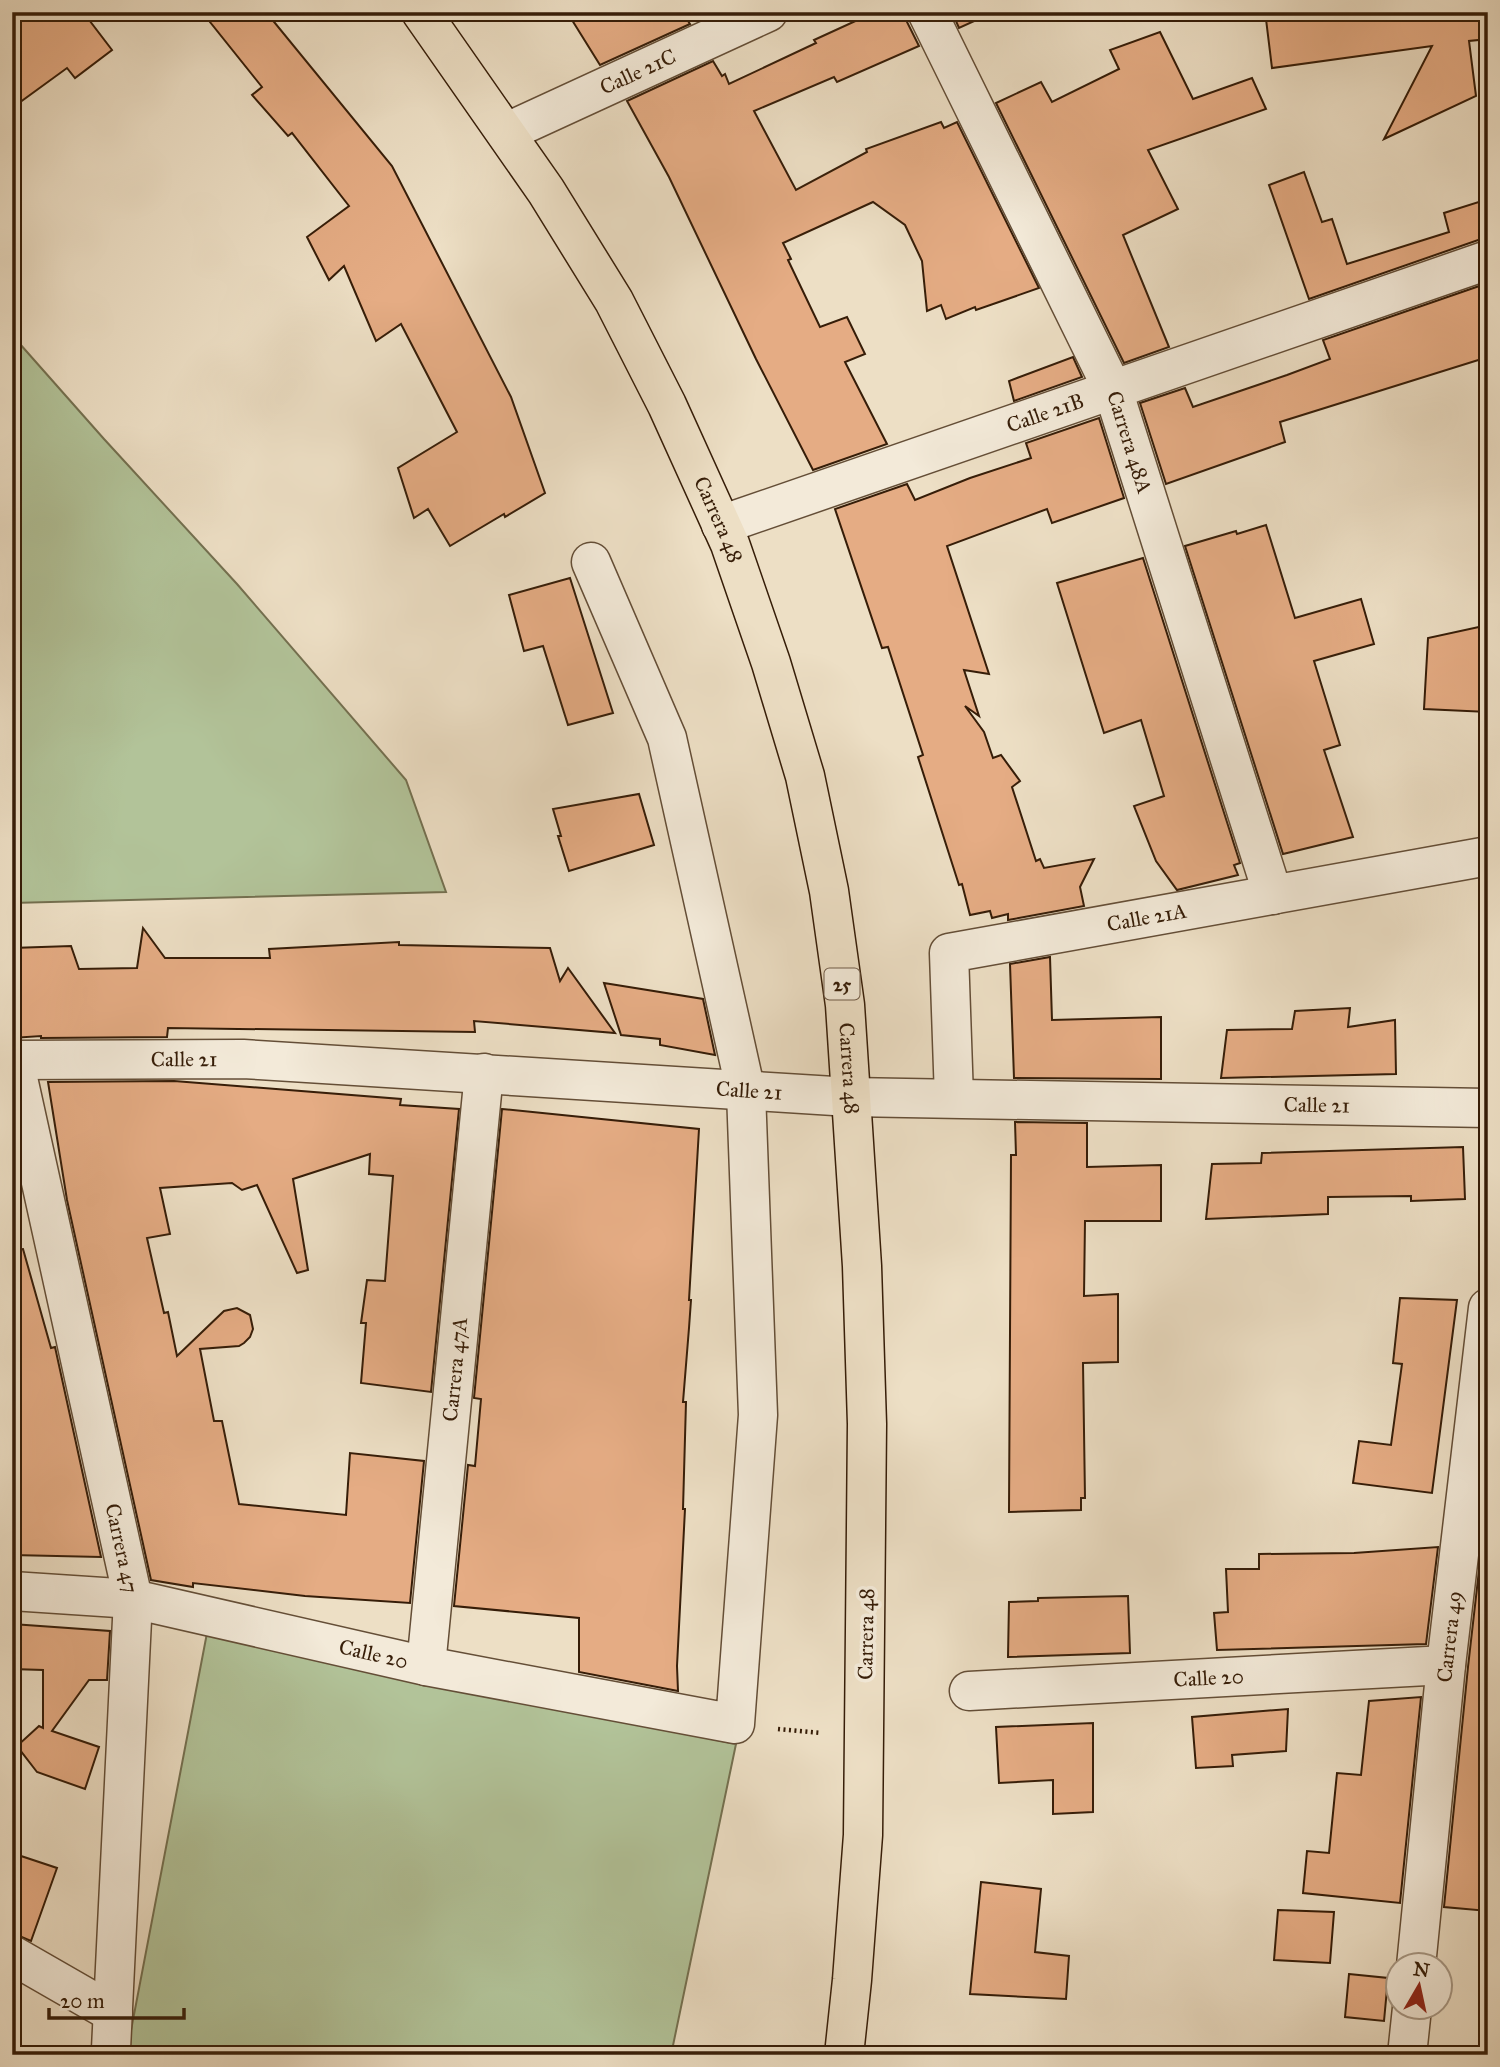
<svg xmlns="http://www.w3.org/2000/svg" width="1500" height="2067" font-family="'IM FELL Great Primer',serif">
	<style>
		.green { fill: #b2c399; stroke: #747050; stroke-width: 2 }
		.building { fill: #e5ac84; stroke: #361d08; stroke-width: 2 }
		.lines { fill: none; stroke-linecap: round; stroke-linejoin: round }
		.street-casing { stroke: #644e37; stroke-width: 41 }
		.highway-casing { stroke: #361d08; stroke-width: 41 }
		.path { stroke: #361d08; stroke-width: 4.5; stroke-dasharray: 2 3.5; stroke-linecap: butt }
		.street { stroke: #f3ead9; stroke-width: 38 }
		.highway { stroke: #eddfc5; stroke-width: 38 }
		.labels { text-anchor: middle; stroke-width: 7; stroke-linejoin: round; paint-order: stroke }
		.shield { fill: #f3ead9; stroke: #6f5a47; stroke-width: 2 }
		.shield-label { font-size: 19px; font-weight: bold; fill: #361d08 }
		.street-label { font-size: 21px; fill: #361d08; stroke: #f3ead9 }
	</style>
	<rect width="100%" height="100%" fill="#eddfc5"/>
	<filter id="stains"><feTurbulence type="fractalNoise" baseFrequency=".00286" numOctaves="4"/><feColorMatrix values="0 0 0 0 .2 0 0 0 0 .09 0 0 0 0 .02 0 0 0 .5 -.17"/></filter>
	<radialGradient id="worn" r=".72"><stop offset=".6" stop-color="#630" stop-opacity="0"/><stop offset="1" stop-color="#630" stop-opacity=".3"/></radialGradient>
	<g class="green">
		<polygon points="12,335 104,439 237,584 406,780 446,892 12,903"/>
		<polygon points="207,1633 736,1744 671,2055 173,2055 128,2046"/>
	</g>
	<g class="building">
		<polygon points="12,12 83,12 112,50 75,78 67,68 12,108"/>
		<polygon points="202,12 266,12 392,166 511,397 545,493 505,517 504,514 450,546 428,509 414,518 398,468 457,432 401,324 376,341 344,266 329,280 307,237 349,206 292,133 288,136 252,95 262,87"/>
		<polygon points="567,12 682,12 690,24 600,65"/>
		<polygon points="875,12 905,12 907,22 919,46 837,82 834,77 754,111 796,190 867,152 866,149 941,122 944,128 957,122 1039,288 976,310 975,307 946,319 941,305 927,311 922,261 905,225 873,202 783,243 791,259 788,260 820,327 847,317 865,354 845,362 887,444 813,470 756,359 669,177 627,101 713,61 722,76 725,74 729,84 816,43 814,40"/>
		<polygon points="952,12 994,12 959,28"/>
		<polygon points="1311,12 1488,12 1488,39 1469,41 1476,96 1384,139 1432,46 1272,68 1266,19"/>
		<polygon points="1160,32 1193,99 1252,78 1266,109 1148,150 1178,209 1123,235 1169,347 1124,363 996,103 1041,82 1052,102 1119,69 1110,50"/>
		<polygon points="1304,172 1322,222 1332,219 1347,264 1449,232 1444,213 1488,199 1488,239 1481,239 1309,299 1269,185"/>
		<polygon points="1488,283 1488,357 1280,422 1285,442 1166,484 1140,403 1185,388 1193,407 1287,375 1330,359 1323,340"/>
		<polygon points="1073,357 1082,377 1014,401 1009,381"/>
		<polygon points="1099,418 1124,498 1052,523 1047,509 947,546 989,674 964,670 979,716 965,706 984,732 993,758 1001,755 1020,781 1012,787 1036,861 1040,859 1044,868 1094,859 1080,887 1084,906 1008,920 1008,914 992,918 990,911 970,915 962,884 959,885 918,757 923,755 888,647 882,648 835,509 907,484 915,500 970,478 1031,458 1026,443"/>
		<polygon points="1266,525 1295,618 1361,599 1374,644 1314,661 1340,745 1324,750 1353,837 1283,854 1185,546 1236,531 1237,534"/>
		<polygon points="1143,558 1240,863 1234,865 1238,875 1177,890 1156,861 1134,806 1164,796 1141,720 1104,733 1057,583"/>
		<polygon points="570,578 613,713 568,725 543,646 524,651 509,595"/>
		<polygon points="1488,625 1488,712 1424,709 1428,638"/>
		<polygon points="639,794 654,845 569,871 558,836 561,836 553,809"/>
		<polygon points="143,928 165,958 270,958 269,949 399,942 399,945 550,948 560,981 568,968 615,1033 474,1021 475,1032 168,1028 167,1037 41,1038 41,1036 12,1038 12,948 71,946 79,969 137,968"/>
		<polygon points="1050,957 1052,1020 1161,1017 1161,1079 1014,1078 1010,964"/>
		<polygon points="604,983 703,999 715,1055 660,1045 660,1039 621,1035"/>
		<polygon points="1350,1008 1348,1027 1395,1020 1396,1074 1221,1078 1227,1030 1292,1029 1295,1011"/>
		<polygon points="174,1081 401,1099 400,1105 459,1109 431,1392 361,1383 366,1323 361,1323 367,1280 385,1281 393,1176 369,1174 370,1154 293,1179 308,1270 297,1273 257,1185 242,1190 232,1183 160,1188 170,1234 147,1238 164,1313 168,1312 177,1356 224,1311 237,1308 250,1315 253,1329 250,1337 244,1343 239,1346 200,1349 214,1421 222,1421 239,1504 346,1515 350,1453 424,1461 410,1603 305,1596 193,1583 193,1587 151,1580 67,1200 48,1082"/>
		<polygon points="502,1109 699,1129 689,1300 691,1300 689,1328 683,1402 686,1402 683,1509 685,1509 677,1666 678,1691 579,1672 579,1618 454,1606 468,1465 475,1466 481,1399 474,1398"/>
		<polygon points="1015,1122 1087,1123 1087,1167 1161,1165 1161,1221 1085,1221 1084,1296 1118,1294 1118,1362 1083,1363 1085,1498 1081,1498 1081,1510 1009,1512 1011,1155 1016,1155"/>
		<polygon points="1463,1147 1465,1199 1411,1201 1411,1196 1328,1197 1328,1214 1206,1219 1212,1164 1261,1163 1262,1153"/>
		<polygon points="23,1249 51,1348 55,1347 101,1557 12,1555 12,1250"/>
		<polygon points="1400,1298 1457,1300 1432,1493 1353,1483 1359,1441 1391,1445 1402,1364 1393,1363"/>
		<polygon points="1488,1543 1488,1911 1444,1907 1468,1667 1482,1544"/>
		<polygon points="1438,1547 1426,1644 1217,1650 1214,1613 1228,1612 1226,1569 1259,1569 1259,1554 1354,1553"/>
		<polygon points="1128,1596 1130,1653 1008,1657 1009,1602 1038,1601 1038,1598"/>
		<polygon points="12,1624 110,1631 107,1680 89,1680 52,1731 99,1747 85,1789 37,1772 17,1746 39,1726 43,1728 43,1670 12,1669"/>
		<polygon points="1421,1697 1400,1903 1303,1893 1307,1851 1329,1853 1337,1773 1361,1775 1369,1701"/>
		<polygon points="1288,1709 1286,1751 1232,1755 1233,1766 1196,1768 1192,1717"/>
		<polygon points="1093,1723 1093,1812 1053,1814 1053,1780 999,1783 996,1727"/>
		<polygon points="12,1853 57,1868 31,1941 12,1933"/>
		<polygon points="981,1882 1041,1889 1035,1952 1069,1956 1066,1999 970,1994"/>
		<polygon points="1278,1910 1334,1912 1330,1963 1274,1960"/>
		<polygon points="1349,1974 1388,1978 1384,2021 1345,2017"/>
	</g>
	<g class="lines">
		<g class="street-casing">
			<g id="street">
				<path id="s1" d="M927 12 1113 390 1273 895"/>
				<path id="s2" d="M507 132 768 12"/>
				<path id="s3" d="M721 525 1488 260"/>
				<path id="s4" d="M12 1060 243 1059 850 1097 1488 1108"/>
				<path id="s5" d="M14 1060 133 1599 111 2049"/>
				<path id="s6" d="M954 1098 949 953 1488 856"/>
				<path id="s7" d="M12 1591 133 1599 426 1666 735 1724 758 1415 746 1092 667 738 591 562"/>
				<path id="s8" d="M426 1666 484 1073"/>
				<path id="s9" d="M969 1691 1446 1665"/>
				<polyline points="12,1955 113,2013"/>
				<path id="s10" d="M1416 1966 1446 1665 1488 1308"/>
				<polyline points="1407,2055 1412,2008"/>
			</g>
		</g>
		<g class="highway-casing">
			<g id="highway">
				<path id="s11" d="M421 12 546 191 614 301 667 405 730 544 771 663 805 776 829 891 845 1005 862 1266 867 1424 863 1835 852 1980 844 2055"/>
			</g>
		</g>
		<polyline class="path" points="778,1729 821,1733"/>
		<use href="#street" class="street"/>
		<use href="#highway" class="highway"/>
	</g>
	<g class="labels">
		<rect class="shield" x="824.5" y="968.5" width="35" height="31" rx="5"/>
		<g class="shield-label">
			<text x="842" y="991">25</text>
		</g>
		<g class="street-label">
			<text dy="7" stroke="none"><textPath href="#s2" startOffset="144">Calle 21C</textPath></text>
			<text dy="7" stroke="none"><textPath href="#s3" startOffset="343">Calle 21B</textPath></text>
			<text dy="7" stroke="none"><textPath href="#s1" startOffset="476">Carrera 48A</textPath></text>
			<text dy="7" stroke="none"><textPath href="#s11" startOffset="590">Carrera 48</textPath></text>
			<text dy="7" stroke="none"><textPath href="#s6" startOffset="346">Calle 21A</textPath></text>
			<text dy="7" stroke="none"><textPath href="#s4" startOffset="172">Calle 21</textPath></text>
			<text dy="7" stroke="none"><textPath href="#s11" startOffset="1157">Carrera 48</textPath></text>
			<text dy="7" stroke="none"><textPath href="#s4" startOffset="738">Calle 21</textPath></text>
			<text dy="7" stroke="none"><textPath href="#s4" startOffset="1306">Calle 21</textPath></text>
			<text dy="7" stroke="none"><textPath href="#s8" startOffset="298">Carrera 47A</textPath></text>
			<text dy="7" stroke="none"><textPath href="#s5" startOffset="500">Carrera 47</textPath></text>
			<text transform="translate(866 1634) rotate(-89)" y="7">Carrera 48</text>
			<text dy="7" stroke="none"><textPath href="#s10" startOffset="331">Carrera 49</textPath></text>
			<text dy="7" stroke="none"><textPath href="#s7" startOffset="368">Calle 20</textPath></text>
			<text dy="7" stroke="none"><textPath href="#s9" startOffset="240">Calle 20</textPath></text>
		</g>
	</g>
	<rect width="1500" height="2067" fill="none" stroke="#eddfc5" stroke-width="42"/>
	<rect x="14" y="14" width="1472" height="2039" fill="none" stroke="#361d08" stroke-width="3.5"/>
	<rect x="21" y="21" width="1458" height="2025" fill="none" stroke="#361d08" stroke-width="2"/>
	<g transform="translate(1419 1986) rotate(9)"><circle r="33" fill="#f3ead9" stroke="#a79885" stroke-width="2"/>
	<path d="M0-5L12 26L0 18L-12 26Z" fill="#8f2418"/>
	<text y="-10" font-size="19" font-weight="bold" text-anchor="middle" fill="#361d08">N</text>
	</g>
	<path d="M49 2008v10h135v-10" fill="none" stroke="#361d08" stroke-width="3.5"/>
	<text x="60" y="2008" font-size="21" fill="#361d08" stroke="#f3ead9" stroke-width="5" paint-order="stroke">20 m</text>
	<rect width="100%" height="100%" filter="url(#stains)"/>
	<rect width="100%" height="100%" fill="url(#worn)"/>
</svg>
